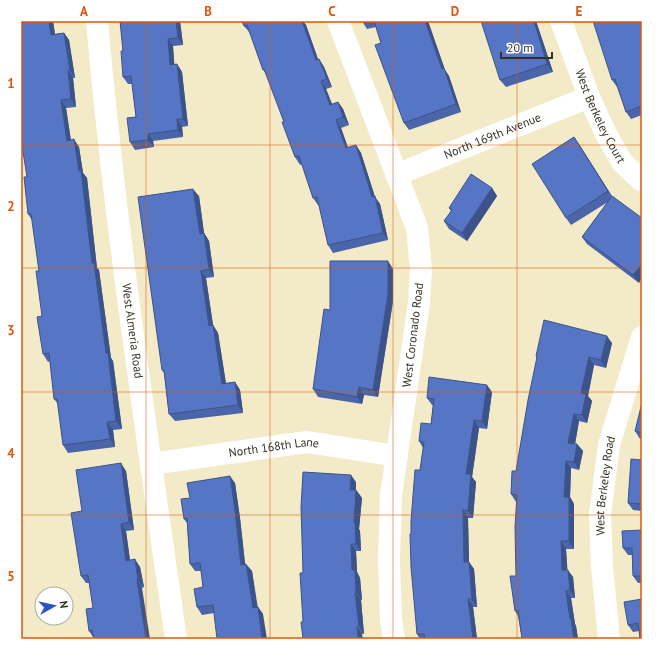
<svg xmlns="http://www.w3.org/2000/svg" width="663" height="660" font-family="'PT Sans',sans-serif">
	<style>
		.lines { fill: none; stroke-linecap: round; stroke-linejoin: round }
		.minor { stroke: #fff; stroke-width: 22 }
		.wall { fill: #4a65a9 }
		.shaded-wall { fill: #3c538a }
		.building { fill: #5676c5; stroke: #3c538a }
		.grid { fill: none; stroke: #df570d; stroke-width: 1; stroke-opacity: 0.55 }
		.labels { text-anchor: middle; stroke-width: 4; stroke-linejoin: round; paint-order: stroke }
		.street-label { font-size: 12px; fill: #353124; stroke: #fff }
		.neatline { fill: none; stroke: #df570d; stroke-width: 1.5 }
		.grid-label { font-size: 13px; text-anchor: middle; font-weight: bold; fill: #df570d }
	</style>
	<rect width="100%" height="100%" fill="#f3eac7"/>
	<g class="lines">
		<g class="minor">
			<path id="s1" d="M97 21C115 228 147 434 176 639"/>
			<polyline points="338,21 417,228 421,270 419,303 391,495 389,560 391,620 394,639"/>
			<path id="s2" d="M561 21 589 97 605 132 622 162 642 181"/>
			<path id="s3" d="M396 175 589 97"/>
			<path id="s4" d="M151 464 307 442 397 456"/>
			<path id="s5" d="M609 639 602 567 600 514 609 445 642 337"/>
		</g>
	</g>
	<g class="wall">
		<polygon points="21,21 53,21 55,34 64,33 69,40 75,78 73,78 76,107 66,108 71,140 79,147 83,173 87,178 97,268 99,270 111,358 113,361 122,429 113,430 115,447 68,453 63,445 58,404 54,399 50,361 48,362 43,354 42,316 39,271 32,220 28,214 27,177"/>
		<polygon points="120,21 180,21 183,45 173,46 174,65 177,64 182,72 188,126 182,127 183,137 153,141 154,147 135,150 130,142 136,117 132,84 128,84 123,77 123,51"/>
		<polygon points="242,21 303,21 306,25 318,59 319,59 324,67 332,87 326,89 332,104 338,102 343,109 349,125 341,128 348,148 356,145 361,153 375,197 380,204 388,240 333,253 328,245 319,205 318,205 313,198 302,164 300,165 295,157 284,122 267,75 263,70 250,33 244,26"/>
		<polygon points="362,21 428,21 445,70 449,76 461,112 409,130 404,123 376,27 367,29"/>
		<polygon points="536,21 553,72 506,87 500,80"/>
		<polygon points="642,21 642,115 631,119 626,112 617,87 612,80"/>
		<polygon points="574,137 612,196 639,283 587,244 582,237 608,202 571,225 566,218"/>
		<polygon points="492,188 497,196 467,241 449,229 444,221 451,211 449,208"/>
		<polygon points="199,196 204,233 209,241 214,277 206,278 213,325 218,333 226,383 235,382 240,390 243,413 175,421 169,414 164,373 162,370"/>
		<polygon points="393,269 393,301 378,397 364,395 362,404 318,397 313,389 330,310"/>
		<polygon points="612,343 606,368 594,365 588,396 592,401 587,423 579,421 575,444 577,444 583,451 579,470 571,468 570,497 574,504 574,549 566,549 567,570 573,577 575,598 571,598 575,624 576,626 578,639 522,639 518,616 515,611 516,576 516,502 511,494 516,471 537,359 536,356"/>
		<polygon points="492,392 487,429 479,428 472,477 476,482 473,518 468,518 469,562 474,569 477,607 473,607 477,639 420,639 417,634 411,534 423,448 419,441 431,424 433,405 432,405 427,398"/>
		<polygon points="642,403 642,439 640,439 635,431"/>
		<polygon points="642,460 642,511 633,510 628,503"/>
		<polygon points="126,471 134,530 126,531 130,560 140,567 144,587 142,588 93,637 89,631 93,608 89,583 86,583 81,576 82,511"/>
		<polygon points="356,482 356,490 362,498 359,529 360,531 361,551 356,551 357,572 360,578 362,600 361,600 364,634 362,634 303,622 303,573"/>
		<polygon points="235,483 240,518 245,564 252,571 257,607 258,607 263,614 214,613 202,615 197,607 203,587 201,571 195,571 190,564 187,523 184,519 190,498"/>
		<polygon points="642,530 642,583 638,583 633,576 632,555 628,555 623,548"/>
		<polygon points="642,599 639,631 633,632 628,625"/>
	</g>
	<g class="shaded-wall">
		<polygon points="49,21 53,21 56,42 51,35"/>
		<polygon points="176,21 180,21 183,45 178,38"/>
		<polygon points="302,21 303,21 306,25 321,68 316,60"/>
		<polygon points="425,21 428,21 445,70 449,76 461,112 456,104 442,69"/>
		<polygon points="534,21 536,21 553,72 547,64"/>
		<polygon points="64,33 69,40 75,78 70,70"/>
		<polygon points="168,39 173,46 175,73 170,65"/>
		<polygon points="319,59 324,67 332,87 327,79"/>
		<polygon points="177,64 182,72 188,126 183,119"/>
		<polygon points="68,70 73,78 76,107 71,99"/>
		<polygon points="321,81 326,89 335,112 330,105"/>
		<polygon points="61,100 66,108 72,148 67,141"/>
		<polygon points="338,102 343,109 349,125 343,117"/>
		<polygon points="177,119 182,127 183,137 178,130"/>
		<polygon points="336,120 341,128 351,156 346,148"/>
		<polygon points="148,134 153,141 154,147 148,140"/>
		<polygon points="574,137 579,144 613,198 608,191"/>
		<polygon points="74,139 79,147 83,173 87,178 97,268 99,270 111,358 113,361 122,429 116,421"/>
		<polygon points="356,145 361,153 375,197 380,204 388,240 383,233 372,197"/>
		<polygon points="492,188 497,196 467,241 462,233"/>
		<polygon points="193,189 199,196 204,233 209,241 214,277 209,269 200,234"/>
		<polygon points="388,261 393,269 393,301 378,397 373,390"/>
		<polygon points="642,264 642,278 639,283 633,275"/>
		<polygon points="201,271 206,278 214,332 213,325 218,333 227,391 222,384 209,326"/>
		<polygon points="607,336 612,343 606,368 601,360"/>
		<polygon points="589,357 594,365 588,396 592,401 587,423 582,415 581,393"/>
		<polygon points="235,382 240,390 243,413 238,405"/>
		<polygon points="487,385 492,392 487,429 482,421"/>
		<polygon points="359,387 364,395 362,404 357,397"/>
		<polygon points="574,414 579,421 574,450 568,443"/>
		<polygon points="474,420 479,428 472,477 476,482 473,518 468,511 466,474"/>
		<polygon points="107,422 113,430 115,447 110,439"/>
		<polygon points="577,444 583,451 579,470 574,462"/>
		<polygon points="566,461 571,468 570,497 574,504 574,549 569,541 564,497"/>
		<polygon points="121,463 126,471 134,530 129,522"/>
		<polygon points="351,475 356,482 355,497 350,490"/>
		<polygon points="230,476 235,483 240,518 246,572 241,565"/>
		<polygon points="356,490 362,498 359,529 360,531 361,551 356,544 354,523"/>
		<polygon points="463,510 468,518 469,562 474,569 477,607 472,599 464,562"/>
		<polygon points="121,524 126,531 131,568 126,561"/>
		<polygon points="561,541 566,549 568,578 562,570"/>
		<polygon points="351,544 356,551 357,572 360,578 362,600 356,593 352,570"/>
		<polygon points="135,559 140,567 144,587 138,580"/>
		<polygon points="246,564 252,571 259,615 253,608"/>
		<polygon points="568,570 573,577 575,598 570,590"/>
		<polygon points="137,580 142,588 150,639 146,639"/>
		<polygon points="566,591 571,598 575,624 576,626 578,639 574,639 570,619"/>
		<polygon points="355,593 361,600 364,634 359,626"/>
		<polygon points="468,599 473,607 477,639 473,639"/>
		<polygon points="258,607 263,614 267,639 262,639"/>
		<polygon points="357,627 362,634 363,639 358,639"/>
	</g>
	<g class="building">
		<polygon points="21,21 49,21 51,35 64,33 70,70 68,70 71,99 61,100 67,141 74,139 79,171 81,170 92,263 94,263 106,353 108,353 116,421 107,422 110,439 63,445 57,399 54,399 49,353 43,354 37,317 42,316 36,271 39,271 31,214 28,214 24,177 27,177 21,139"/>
		<polygon points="120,21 176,21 178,38 168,39 170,65 177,64 183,119 177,119 178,130 148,134 148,140 130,142 127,118 136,117 131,76 123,77 121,51 123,51"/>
		<polygon points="242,21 302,21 316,60 319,59 327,79 321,81 330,105 338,102 343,117 336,120 346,148 356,145 372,197 375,196 383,233 328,245 317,197 313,198 299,156 295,157 282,122 284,122 264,69 263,70 247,25 244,26"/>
		<polygon points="374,21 425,21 442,69 444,68 456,104 404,123 375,45 381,43"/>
		<polygon points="481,21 534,21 547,64 500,80"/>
		<polygon points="593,21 642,21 642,106 626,112 615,79 612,80"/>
		<polygon points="574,137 608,191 566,218 532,164"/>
		<polygon points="471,174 492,188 462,233 444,221 452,210 449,208"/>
		<polygon points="193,189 200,234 204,233 209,269 201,271 209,326 213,325 222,384 235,382 238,405 169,414 164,370 162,370 138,197"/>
		<polygon points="612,196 642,218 642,264 633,275 582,237"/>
		<polygon points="330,261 388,261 388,294 373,390 359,387 357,397 313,389 324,309 330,310"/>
		<polygon points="544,320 607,336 601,360 589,357 581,393 586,394 582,415 574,414 568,443 577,444 574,462 566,461 564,497 569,497 569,541 561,541 562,570 568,570 570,590 566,591 570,619 571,618 574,639 522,639 518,610 515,611 510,576 516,576 515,527 517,495 511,494 512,471 516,471 528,400 537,357 536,356"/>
		<polygon points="429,377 487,385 482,421 474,420 466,474 471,474 468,511 463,510 464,562 469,562 472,599 468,599 473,639 425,639 424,634 417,634 411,567 410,534 411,534 411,521 415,470 420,470 424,442 419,441 421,423 431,424 434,399 427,398"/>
		<polygon points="642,403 642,433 635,431"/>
		<polygon points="631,459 642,460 642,504 628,503"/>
		<polygon points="121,463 129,522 121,524 126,561 135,559 138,580 137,580 146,639 94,639 92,630 89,631 86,609 93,608 88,575 81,576 71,513 82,511 76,470"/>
		<polygon points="303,472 351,475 350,490 356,490 354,523 355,523 356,544 351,544 352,570 355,570 356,593 355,593 359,626 357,627 358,639 303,639 301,622 303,622 300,573 303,573 301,507"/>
		<polygon points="230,476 235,510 241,565 246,564 253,608 258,607 262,639 217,639 213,605 197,607 194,589 203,587 200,563 190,564 187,518 184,519 181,499 190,498 187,483"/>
		<polygon points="642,530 642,576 633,576 632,548 623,548 622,531"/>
		<polygon points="642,599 642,639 640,639 638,623 628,625 624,602"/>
	</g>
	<path class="grid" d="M146 21V639M270 21V639M393 21V639M517 21V639M21 145H642M21 268H642M21 392H642M21 515H642"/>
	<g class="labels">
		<g class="street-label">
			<text dy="4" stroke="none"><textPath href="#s2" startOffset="103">West Berkeley Court</textPath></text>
			<text dy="4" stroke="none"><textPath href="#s3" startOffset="104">North 169th Avenue</textPath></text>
			<text dy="4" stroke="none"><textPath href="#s1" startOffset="312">West Almeria Road</textPath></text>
			<text transform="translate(413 335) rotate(-83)" y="4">West Coronado Road</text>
			<text dy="4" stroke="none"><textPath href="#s4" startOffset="124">North 168th Lane</textPath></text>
			<text dy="4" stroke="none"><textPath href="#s5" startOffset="154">West Berkeley Road</textPath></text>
		</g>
	</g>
	<rect width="663" height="660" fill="none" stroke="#ffffff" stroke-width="44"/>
	<g transform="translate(54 606) rotate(82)"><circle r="19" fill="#ffffff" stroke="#aeada7"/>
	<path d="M0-3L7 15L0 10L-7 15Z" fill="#2d53c3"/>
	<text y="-6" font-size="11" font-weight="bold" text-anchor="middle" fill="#353124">N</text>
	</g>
	<path d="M501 52v6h51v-6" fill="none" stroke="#353124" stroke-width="2"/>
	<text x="507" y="52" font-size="12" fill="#353124" stroke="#ffffff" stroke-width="3" paint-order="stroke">20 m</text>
	<rect x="22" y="22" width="619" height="616" class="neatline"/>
	<g class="grid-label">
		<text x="84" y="16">A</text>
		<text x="208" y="16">B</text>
		<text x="332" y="16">C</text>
		<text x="455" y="16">D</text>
		<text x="579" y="16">E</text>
		<text x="11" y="88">1</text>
		<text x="11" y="211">2</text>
		<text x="11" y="335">3</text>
		<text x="11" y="458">4</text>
		<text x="11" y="581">5</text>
	</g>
</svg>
